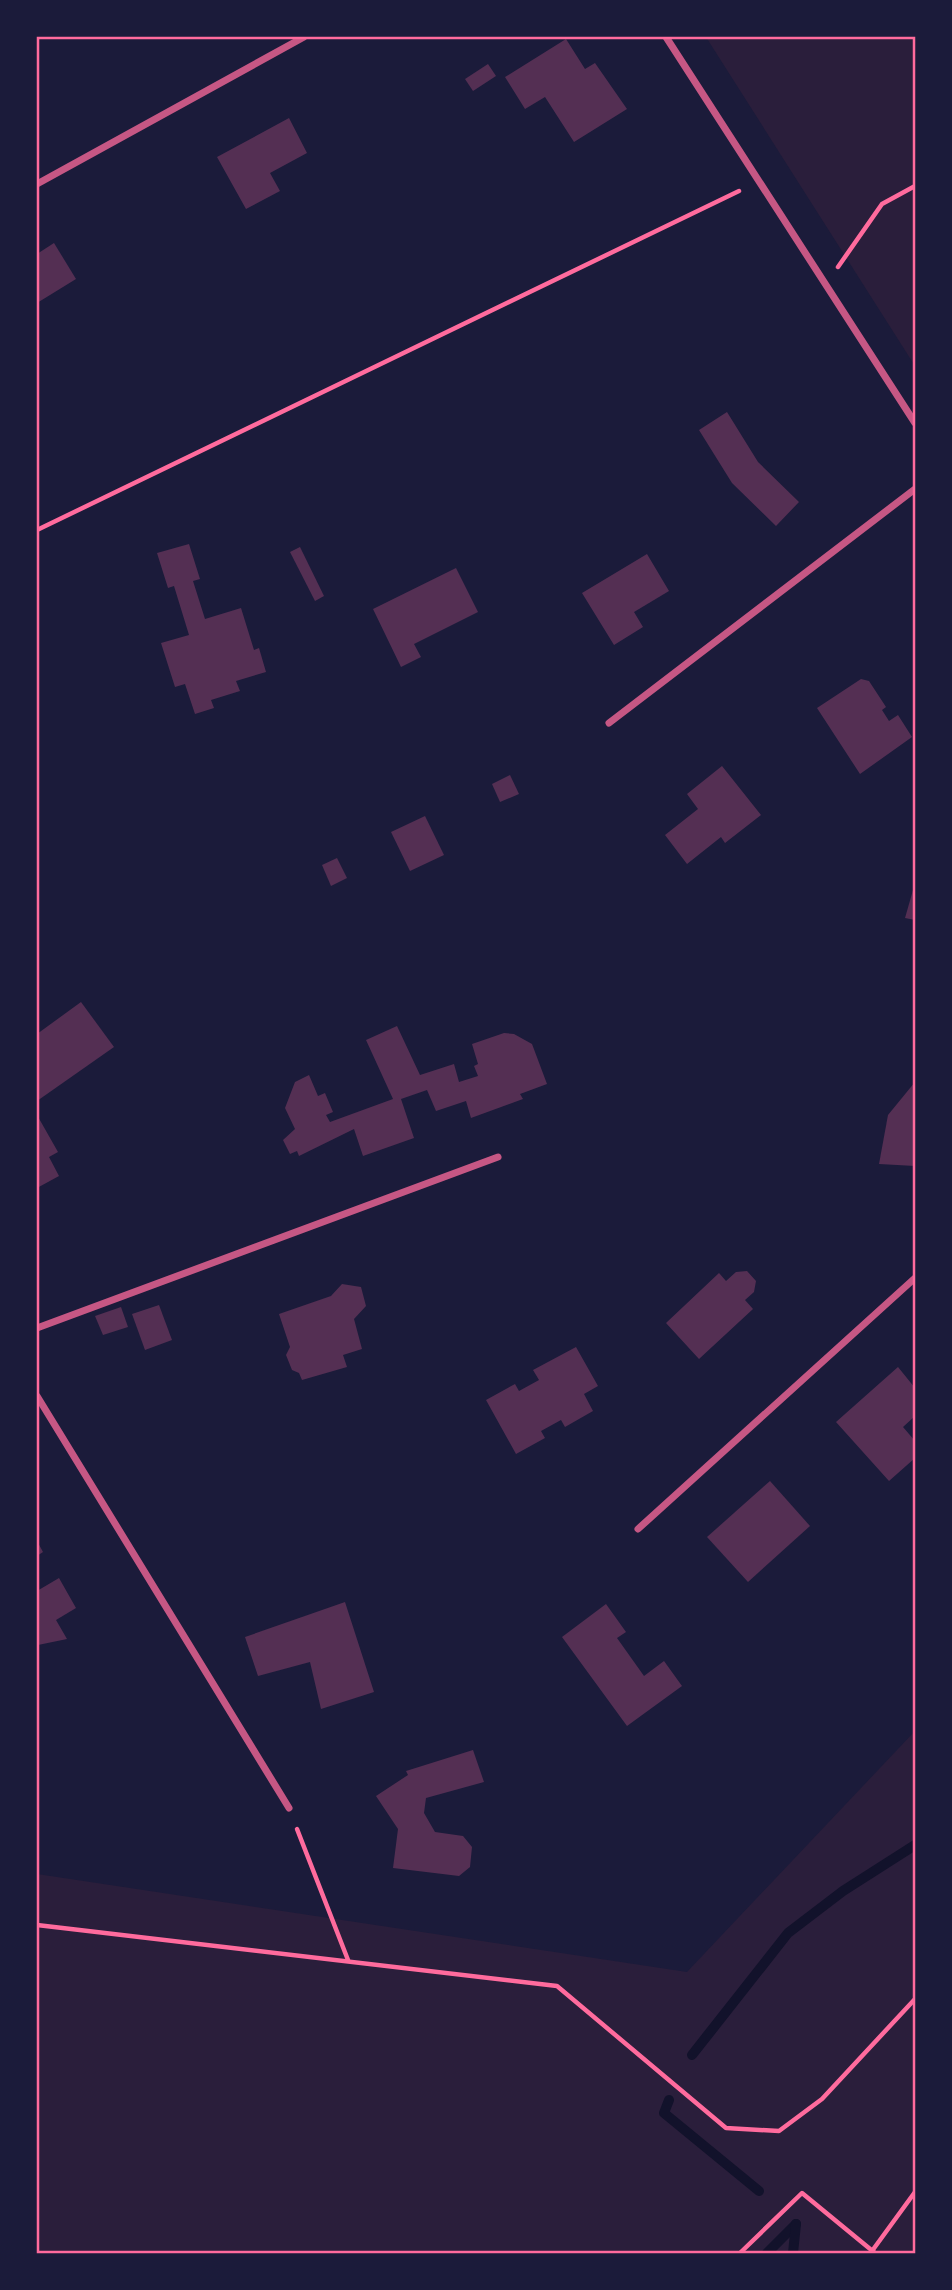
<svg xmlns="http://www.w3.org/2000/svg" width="952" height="2290" font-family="Roboto,sans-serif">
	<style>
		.green { fill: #2a1e3b }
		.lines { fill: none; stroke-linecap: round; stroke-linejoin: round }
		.stream { stroke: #12122b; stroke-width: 10 }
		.building { fill: #542f53 }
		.path { stroke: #ff6b9d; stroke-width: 4.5 }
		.minor { stroke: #c65784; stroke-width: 7 }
		.neatline { fill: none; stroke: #ff6b9d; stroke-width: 2.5 }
	</style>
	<rect width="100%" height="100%" fill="#1b1b3a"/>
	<g class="green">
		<polygon points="706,37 915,37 915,366"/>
		<polygon points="915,1731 915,2253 37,2253 37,1874 687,1972"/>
	</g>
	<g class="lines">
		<g class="stream">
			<polyline points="692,2055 788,1933 843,1891 915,1845"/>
			<polyline points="669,2100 664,2113 759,2191"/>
			<polyline points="767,2253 796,2224"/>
			<polyline points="793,2253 796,2224"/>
		</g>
	</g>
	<g class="building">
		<polygon points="566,39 585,69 595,63 627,109 574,142 545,97 525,109 505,77"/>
		<polygon points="488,64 496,76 473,91 465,79"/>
		<polygon points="289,118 307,153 270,173 280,191 246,209 217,157"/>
		<polygon points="54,243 76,279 37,303 37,254"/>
		<polygon points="727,412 758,462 799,502 776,526 732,483 699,430"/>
		<polygon points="189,544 200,579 193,581 205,619 241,608 254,650 259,648 266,672 236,681 240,691 211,700 214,708 195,714 185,684 175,687 161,643 189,635 174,586 168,588 157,553"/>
		<polygon points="300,547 324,596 315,601 290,552"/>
		<polygon points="647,554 669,591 634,612 643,627 614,645 582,593"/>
		<polygon points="456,568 478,612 414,644 421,657 401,667 373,609"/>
		<polygon points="861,679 869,681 886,707 882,710 889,721 898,715 912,737 860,774 817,708"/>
		<polygon points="722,766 761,815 725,843 721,837 687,864 665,835 698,809 687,794"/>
		<polygon points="510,775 519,794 500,802 492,784"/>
		<polygon points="425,816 444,855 410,871 391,832"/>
		<polygon points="337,858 347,878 331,886 322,865"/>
		<polygon points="915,883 915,920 905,918"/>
		<polygon points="81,1002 114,1047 37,1101 37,1034"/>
		<polygon points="397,1026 420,1075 454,1064 459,1082 478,1076 474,1066 478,1064 472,1044 504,1033 514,1034 532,1044 547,1084 520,1094 523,1099 471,1118 466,1101 436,1111 427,1090 401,1099 414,1138 363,1156 354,1129 299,1156 297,1151 290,1154 283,1140 295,1129 285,1108 295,1082 309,1075 318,1096 325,1093 333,1112 326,1115 330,1122 393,1099 366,1040"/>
		<polygon points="915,1082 915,1166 879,1164 888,1115"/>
		<polygon points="37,1115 58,1152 49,1157 59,1176 37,1188"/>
		<polygon points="747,1271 756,1281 754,1292 745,1300 753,1309 699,1359 666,1323 719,1273 726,1281 736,1272"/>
		<polygon points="342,1284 361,1287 366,1306 354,1319 362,1349 343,1355 347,1367 302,1380 299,1373 292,1370 286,1355 290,1347 279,1314 331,1296"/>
		<polygon points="159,1305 172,1340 145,1350 132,1314"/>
		<polygon points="121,1307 128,1327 103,1335 95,1316"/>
		<polygon points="576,1347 598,1386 584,1394 593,1411 565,1427 561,1420 541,1431 545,1438 516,1454 486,1400 515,1384 519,1391 539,1380 533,1370"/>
		<polygon points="898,1367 915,1388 915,1416 903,1427 915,1441 915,1458 889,1481 836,1422"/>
		<polygon points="770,1481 810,1526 748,1582 707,1537"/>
		<polygon points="37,1541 43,1552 37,1556"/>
		<polygon points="59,1578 76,1608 56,1620 67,1639 38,1645 37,1591"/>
		<polygon points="345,1602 374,1692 321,1709 310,1662 258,1676 245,1637"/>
		<polygon points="606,1604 626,1632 617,1638 644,1676 664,1661 682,1686 627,1726 562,1637"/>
		<polygon points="473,1750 484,1782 426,1798 424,1813 435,1832 463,1836 472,1847 470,1867 459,1876 393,1868 398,1829 376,1796 408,1775 406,1771"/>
	</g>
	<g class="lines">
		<g class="path">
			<polyline points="838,267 882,204 915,186"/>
			<polyline points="37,530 739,191"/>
			<polyline points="297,1829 348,1960"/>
			<polyline points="37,1925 557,1986 726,2128 779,2131 822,2099 915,1999"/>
			<polyline points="872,2251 915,2192"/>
			<polyline points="740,2253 802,2193 875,2253"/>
		</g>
		<g class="minor">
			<polyline points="666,37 915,423"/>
			<polyline points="37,184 304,37"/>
			<polyline points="609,723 915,489"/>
			<polyline points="37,1328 498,1157"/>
			<polyline points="37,1396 289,1808"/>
			<polyline points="638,1529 915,1278"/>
		</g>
	</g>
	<rect width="952" height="2290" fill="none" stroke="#1b1b3a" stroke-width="77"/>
	<rect x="38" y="38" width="876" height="2214" class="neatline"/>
</svg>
